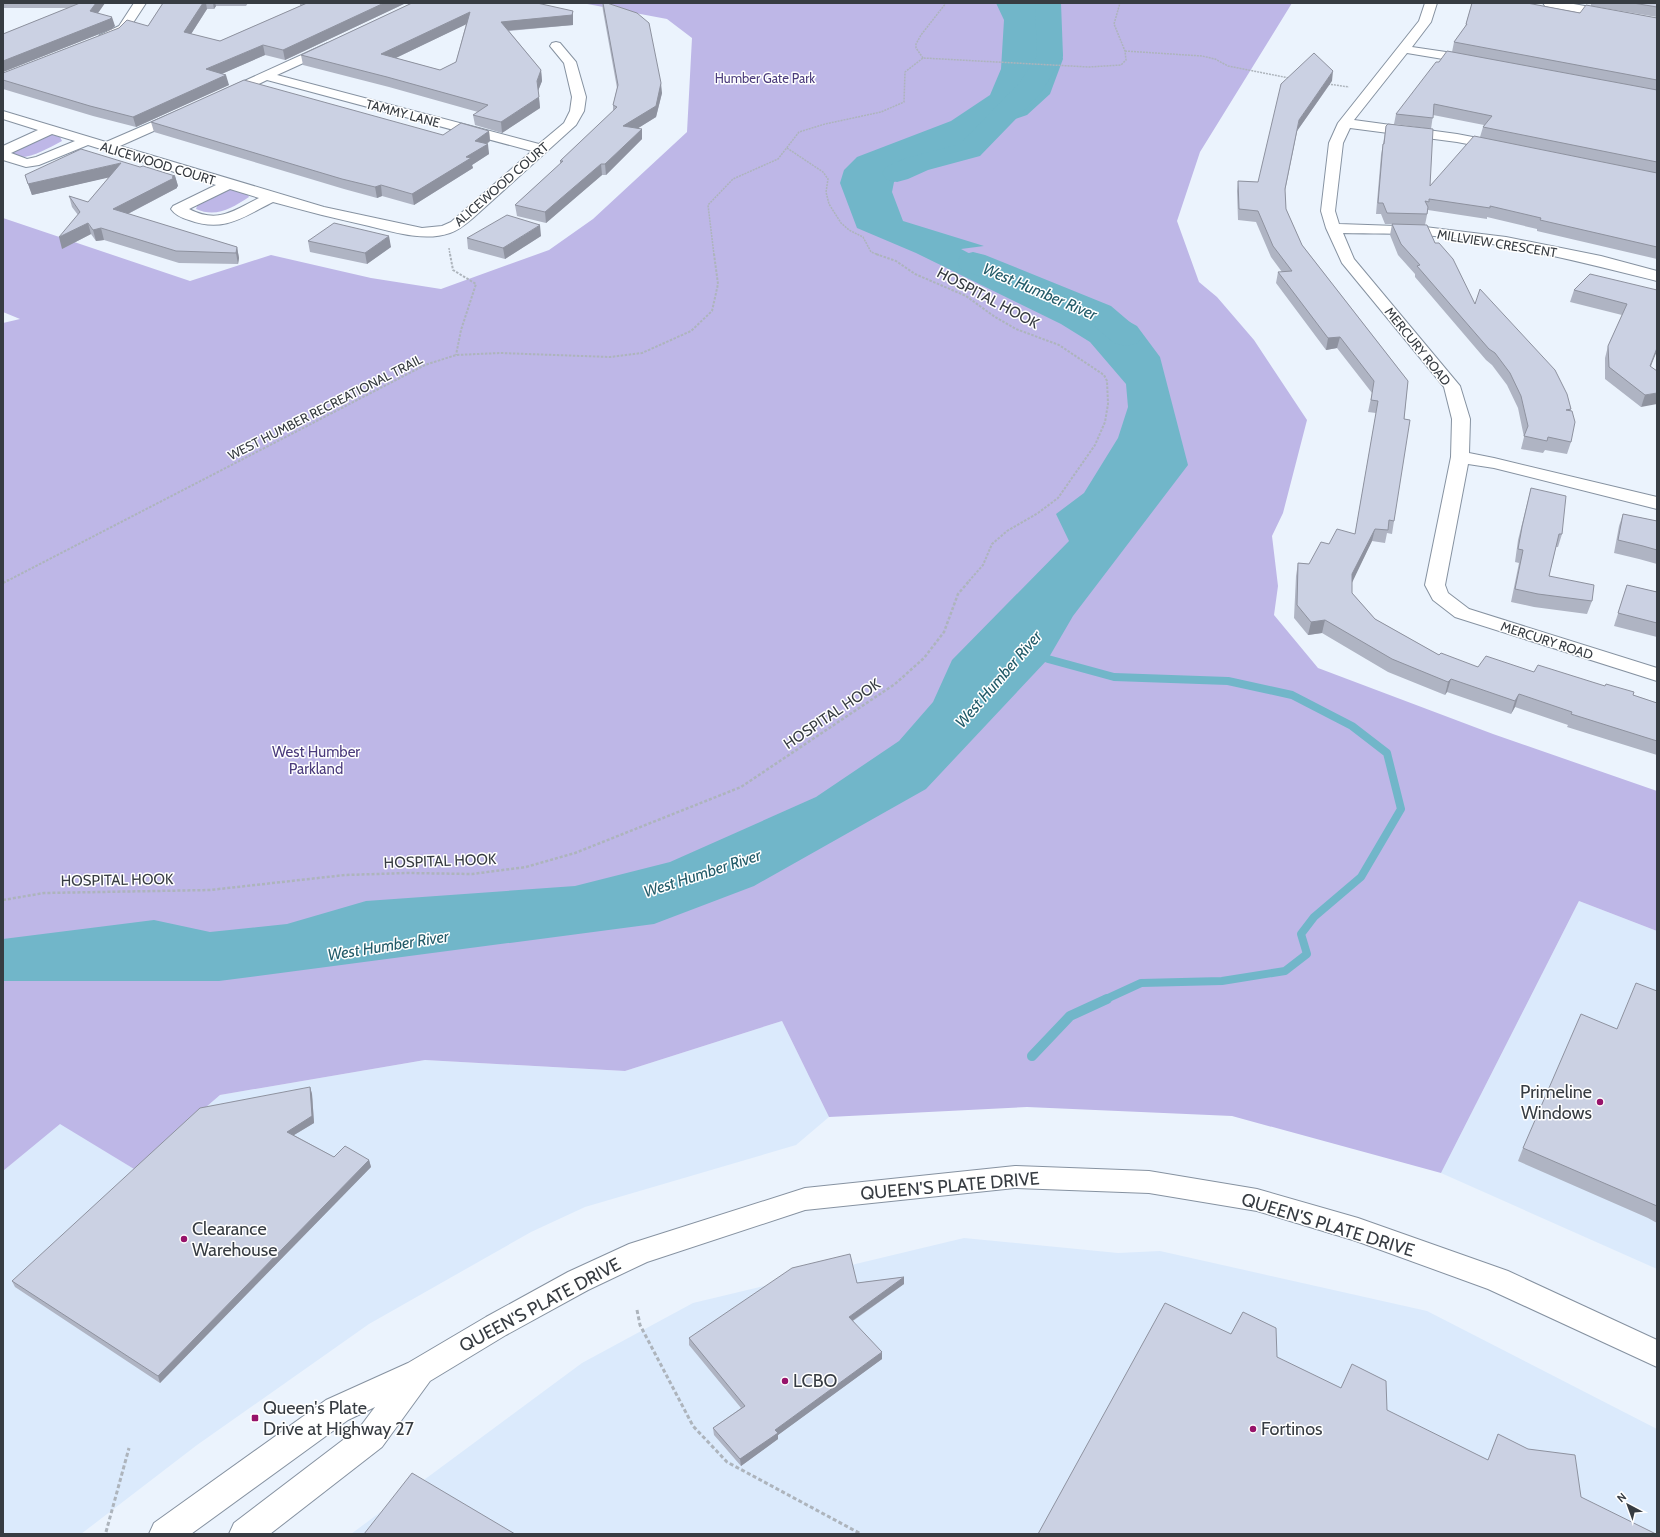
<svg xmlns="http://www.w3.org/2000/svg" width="1660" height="1537" font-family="Cabin,sans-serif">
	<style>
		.built { fill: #dbeafc }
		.green { fill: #beb7e7 }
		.water { fill: #71b6c9 }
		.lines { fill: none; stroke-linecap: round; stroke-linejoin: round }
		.stream-far1 { stroke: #71b6c9; stroke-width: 8 }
		.stream { stroke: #71b6c9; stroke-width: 10 }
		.river { fill: #71b6c9; fill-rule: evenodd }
		.street-casing { stroke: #8692a1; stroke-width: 2 }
		.secondary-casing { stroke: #8692a1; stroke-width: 2 }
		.path-far3 { stroke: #adb4bc; stroke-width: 1.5; stroke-dasharray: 2 1; stroke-linecap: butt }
		.path-far2 { stroke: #adb4bc; stroke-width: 2; stroke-dasharray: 2.5 1.5; stroke-linecap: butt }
		.path-far1 { stroke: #adb4bc; stroke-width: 2.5; stroke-dasharray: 3 2; stroke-linecap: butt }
		.path { stroke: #adb4bc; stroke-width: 3; stroke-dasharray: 4 2.5; stroke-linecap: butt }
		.street { fill: #fff; fill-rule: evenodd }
		.secondary { fill: #fff; fill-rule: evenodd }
		.wall { fill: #afb4c3; fill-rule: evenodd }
		.shaded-wall { fill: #8e929f }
		.building { fill: #cbd1e3; stroke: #8e929f; fill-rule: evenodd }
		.poi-dot { fill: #97136a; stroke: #fff; stroke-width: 1.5 }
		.labels { text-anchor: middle; stroke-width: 3; stroke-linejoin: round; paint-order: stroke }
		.far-park-label { font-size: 13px; fill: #4b3c7c; stroke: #fff }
		.far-street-label { font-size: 13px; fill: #373c42; stroke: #fff }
		.street-label { font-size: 15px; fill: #373c42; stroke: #fff }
		.park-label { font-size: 15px; fill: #4b3c7c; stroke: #fff }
		.water-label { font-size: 16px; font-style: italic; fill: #225b69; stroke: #fff }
		.near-poi-label { font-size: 18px; fill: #373c42; stroke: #fff; text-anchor: start }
		.near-street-label { font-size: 18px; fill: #373c42; stroke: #fff }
	</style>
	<rect width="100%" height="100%" fill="#ebf3fd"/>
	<g class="built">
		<polygon points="1579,901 1657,931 1657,1269 1441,1173"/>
		<polygon points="782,1021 829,1117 796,1145 585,1207 531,1232 369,1324 197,1445 81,1534 3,1534 3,1171 60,1123 134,1169 220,1095 425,1060 625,1071"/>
		<polygon points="964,1238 1118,1253 1160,1251 1427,1311 1657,1429 1657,1534 351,1534 582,1363 693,1303"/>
	</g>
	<g class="green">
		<polygon points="582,3 1292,3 1200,152 1177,221 1199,282 1217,297 1254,340 1307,420 1283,513 1272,536 1278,586 1274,615 1318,668 1493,734 1657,791 1657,931 1579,901 1441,1173 1232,1116 1027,1107 829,1117 782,1021 625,1071 425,1060 220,1095 134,1169 60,1124 3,1171 3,323 20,319 3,312 3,218 190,281 271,255 371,278 441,289 549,250 593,219 687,132 692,38 667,19"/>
		<path d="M42 135H53L60 137 62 141C44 150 26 163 7 154Z"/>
		<path d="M227 190H239L247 193 249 197C232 208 216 218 196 209L199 201Z"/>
	</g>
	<polygon class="water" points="996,3 1058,3 1057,11 1063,59 1050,94 1027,115 1009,121 940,164 894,182 892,192 903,221 984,246 961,249 1053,298 1068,302 1099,305 1137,326 1160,357 1188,465 1073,616 1048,659 926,789 754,886 654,924 219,981 3,981 3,939 154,920 210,932 287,924 366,901 575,886 670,862 816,797 899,741 933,702 952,660 1069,541 1056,514 1084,493 1118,438 1128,407 1126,384 1090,342 1061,324 916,253 857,228 840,183 844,170 857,157 951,121 990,95 1001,69 1004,20"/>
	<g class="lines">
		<polyline class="stream-far1" points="1048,659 1114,677 1228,681 1292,695 1352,726 1387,753 1401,809 1361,877 1314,917 1301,934 1307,954 1285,971 1222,981 1141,983 1104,1000"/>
		<polyline class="stream" points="1032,1056 1070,1016 1107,999"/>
		<g class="river">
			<polygon points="1035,3 1061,3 1063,56 1041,93 980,156 928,170 908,179 897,182 886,179 882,173 886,167 906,158 960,144 1020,82 1037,56"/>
			<polygon points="973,252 985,255 1111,306 1138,329 1143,336 1138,343 1126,346 1114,343 1087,320 961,269 957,262 961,255"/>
		</g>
		<g class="street-casing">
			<g id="street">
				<polygon points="134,3 146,3 127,32 108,41 100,41 98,38 100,35 119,26"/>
				<path d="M1425 3H1437L1431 22 1412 47 1473 56 1477 57 1479 60 1477 63 1473 64 1407 53 1354 120 1457 134 1499 142 1504 143 1506 146 1504 149 1499 150 1457 142 1350 128 1343 143 1335 211 1339 224 1425 227 1506 237 1601 256 1657 271V281C1581 262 1503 242 1425 235 1397 233 1370 234 1343 233L1354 259 1460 386 1470 419 1469 453 1494 458 1657 497V509L1494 468 1468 464 1445 585 1448 593 1469 609 1657 668V681L1455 617 1433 600 1425 585 1451 457 1452 419 1444 387 1342 263 1326 228 1321 211 1329 143 1338 123 1419 21Z"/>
				<polygon points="1543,3 1568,3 1657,19 1657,27 1549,7 1545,6"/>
				<path d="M556 42 560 43 576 62 586 97 584 111 576 125 473 218C466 224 459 230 450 233 424 242 394 232 369 226 337 219 305 211 273 202 243 217 224 233 189 220 182 218 175 215 171 209L173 206 216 185 88 145 39 165 26 167 3 160V146L38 130 3 119V111L106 142 180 110 185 111 187 114 185 117 120 146 324 207 422 228 442 226 451 222 532 151 267 80 230 98H220L218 95 220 92 328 43 332 44 334 47 332 50 277 75 539 144 564 123 570 111 572 97 564 63 550 46 552 43ZM52 134 75 141 36 157 27 159 11 153ZM230 189 259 198C233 211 218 224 189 209Z"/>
			</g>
		</g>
		<g class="secondary-casing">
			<polygon id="secondary" points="1015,1166 1149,1171 1257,1189 1358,1218 1508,1271 1657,1340 1657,1367 1488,1289 1356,1241 1257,1211 1149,1193 1015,1188 805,1210 647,1262 588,1290 506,1335 430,1381 382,1447 270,1534 229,1534 234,1523 360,1427 375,1407 348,1420 191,1534 149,1534 154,1523 326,1400 408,1363 486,1317 568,1272 629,1244 805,1188"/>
		</g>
		<g class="path-far3">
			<polyline points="1125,51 1202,56 1215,59 1228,66 1289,78"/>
			<polyline points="923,58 916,48 916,44 921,35 946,3"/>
			<polyline points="1328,84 1349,87"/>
			<polyline points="787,148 823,172 828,179 826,192 829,204 841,223 849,230 863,237 871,252 879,255"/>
			<polyline points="449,248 450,255"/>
			<polyline points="714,255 708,205 733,179 778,159 799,132 825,124 881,112 904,102 905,72 923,58 1089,67 1121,65 1126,60 1125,51 1114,24 1120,3"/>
		</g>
		<g class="path-far2">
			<polyline points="450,254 453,270 476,284 461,330 456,355"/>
			<polyline points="876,254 896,261 915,274 966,296 995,317 1016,329 1059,345 1104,375 1107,381 1108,404 1105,422 1095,445 1058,498 1038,513 1007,531 992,544 983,565 969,581"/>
			<polyline points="7,581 425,365 456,355 500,353 610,357 642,353 691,331 712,311 718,284 714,254"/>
		</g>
		<g class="path-far1">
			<polyline points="3,583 8,580"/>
			<polyline points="3,900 44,893 210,890 345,875 407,873 472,874 526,867 575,853 741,787 895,684 924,658 944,632 958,594 970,580"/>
		</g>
		<g class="path">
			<polyline points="637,1310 640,1325 693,1426 727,1462 861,1534"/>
			<polyline points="106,1532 129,1448"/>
		</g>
		<use href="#street" class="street"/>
		<use href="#secondary" class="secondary"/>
	</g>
	<g class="wall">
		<polygon points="3,3 105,3 98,13 115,26 112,29 3,72 3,34 68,8 3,8"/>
		<polygon points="163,3 248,3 246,6 216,6 214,9 207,9 191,34 220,41 300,6 300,3 406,3 285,60 265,55 221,74 229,85 136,127 93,116 3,89 3,73 148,26"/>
		<path d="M412 3 573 21V25L509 31 541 70 542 81 538 91 540 108 502 133 475 125 473 115 478 112 389 87 303 65 301 55ZM466 24 456 62 440 70 396 58Z"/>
		<polygon points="602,3 662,93 656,117 638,128 642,139 606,175 602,175 546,223 517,216 515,205 560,164 560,161 613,111 613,105 617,88 603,11"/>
		<polygon points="1472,3 1580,13 1657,18 1657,259 1537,231 1537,229 1487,217 1487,219 1428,210 1425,225 1435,243 1475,304 1571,409 1570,411 1571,442 1567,454 1545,450 1543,453 1521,449 1524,437 1518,408 1507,385 1492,365 1486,360 1415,277 1415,274 1398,255 1390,235 1392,224 1385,224 1381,214 1376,214 1381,155 1383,144 1386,126 1430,186 1480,137 1483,127 1484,125 1433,115 1431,129 1394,124 1396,114 1439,62 1452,52 1454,42 1465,27"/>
		<polygon points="1591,3 1657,3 1657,17 1591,6"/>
		<polygon points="1332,81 1297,131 1285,191 1286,209 1302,245 1408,381 1394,521 1392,534 1387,533 1385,543 1372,541 1352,581 1352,593 1375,619 1439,655 1478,667 1534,672 1633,695 1657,703 1657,755 1567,727 1568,725 1515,707 1511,714 1447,692 1445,695 1388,672 1322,633 1308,635 1294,618 1296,576 1298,563 1309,564 1329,544 1355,534 1376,413 1368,412 1372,393 1337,348 1326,350 1276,283 1278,272 1282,272 1271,257 1256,222 1238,220 1237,191 1238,181 1258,182"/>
		<polygon points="151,122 443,135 489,131 490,141 487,144 489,154 472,165 473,168 414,205 382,196 377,198 344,189 154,132"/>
		<polygon points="140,167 175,176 178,186 177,187 177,188 128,214 237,247 239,258 238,264 179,263 104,240 96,241 91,234 62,249 78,215 72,207 69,196 88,202 109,177 32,195 25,175"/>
		<polygon points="541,236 505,259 468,249 467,238"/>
		<polygon points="308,241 391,247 367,264 310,252"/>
		<polygon points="1574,290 1657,290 1651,367 1657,371 1641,407 1605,379 1605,358 1608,346 1622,315 1570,302"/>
		<polygon points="1531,488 1562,534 1558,547 1556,547 1549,576 1592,601 1587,614 1534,607 1511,602 1519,563 1515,562 1518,540"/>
		<polygon points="1623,514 1657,521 1657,564 1639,559 1614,553 1619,526"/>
		<polygon points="1627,585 1657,592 1657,637 1614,626"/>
		<polygon points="1657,991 1657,1223 1648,1218 1518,1161 1523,1148 1617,1029"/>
		<polygon points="310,1087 312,1094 314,1123 294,1135 334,1157 369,1160 371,1167 160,1383 15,1287 12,1281"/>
		<polygon points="904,1277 904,1284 853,1321 882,1359 778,1435 778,1439 741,1466 714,1435 713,1428 741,1408 689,1345 689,1338 857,1283"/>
	</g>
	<g class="shaded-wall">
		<polygon points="96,3 105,3 93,20 90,11"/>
		<polygon points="203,3 206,3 207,9 186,42 184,32"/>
		<polygon points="213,3 215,3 216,6 214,9"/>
		<polygon points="384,3 406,3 285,60 283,50"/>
		<polygon points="573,11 573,25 502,31 501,22"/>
		<polygon points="470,12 471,22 383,64 381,54"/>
		<polygon points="112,17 115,26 112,29 3,72 3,61"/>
		<polygon points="263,45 265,55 208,80 206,69"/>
		<polygon points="541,70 542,81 538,91 537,81"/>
		<polygon points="1333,71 1332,81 1297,131 1283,200 1299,120"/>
		<polygon points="226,75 229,85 136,127 133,117"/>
		<polygon points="661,83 662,93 656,117 624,137 623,126"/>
		<polygon points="539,97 540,108 502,133 501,122"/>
		<polygon points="642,129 642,139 606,175 605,164"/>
		<polygon points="489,131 490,141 480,148 488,144 489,154 472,165 473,168 414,205 412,194 466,157 475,141"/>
		<polygon points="121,163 124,174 32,195 28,184"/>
		<polygon points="601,164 602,175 546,223 545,212"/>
		<polygon points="175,176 178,186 177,187 177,188 116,220 113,209"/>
		<polygon points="381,185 382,196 377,198 375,187"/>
		<polygon points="88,223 91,234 62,249 59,237"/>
		<polygon points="540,225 541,236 505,259 503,248"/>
		<polygon points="101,228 104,240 96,241 93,230"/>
		<polygon points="389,236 391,247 367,264 365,253"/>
		<polygon points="237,247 239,258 238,264 236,253"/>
		<polygon points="1340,337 1337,348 1326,350 1328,338"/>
		<polygon points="1657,348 1657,351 1646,378 1650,366"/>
		<polygon points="1657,393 1657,404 1641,407 1645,395"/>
		<polygon points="1375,529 1372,541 1350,587 1352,574"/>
		<polygon points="1325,620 1322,633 1308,635 1311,622"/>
		<polygon points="1451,679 1447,692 1445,695 1448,682"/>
		<polygon points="1519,694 1515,707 1511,714 1515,701"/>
		<polygon points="310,1087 312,1094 314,1123 289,1138 287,1132"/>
		<polygon points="369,1160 371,1167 160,1383 158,1376"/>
		<polygon points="904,1277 904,1284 849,1323 849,1317"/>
		<polygon points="882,1352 882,1359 778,1435 778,1439 741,1466 740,1459 775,1430"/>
	</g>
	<g class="building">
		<polygon points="80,3 96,3 90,11 112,17 110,19 3,61 3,34"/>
		<polygon points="163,3 203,3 184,32 220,41 307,3 384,3 283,50 263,45 206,69 226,75 133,117 90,106 3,80 3,73 119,28 127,20 148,26"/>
		<path d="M412 3H537L573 11 572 15 501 22 541 70 537 81 539 97 501 122 473 115 488 105 387 77 301 55ZM470 12 456 62 440 70 381 54Z"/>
		<polygon points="603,3 607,3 637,13 649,23 661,83 656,106 623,126 642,129 605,164 601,164 545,212 515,205 563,161 560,161 617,107 613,105 618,85"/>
		<polygon points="1472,3 1527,3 1580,13 1586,5 1657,18 1657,80 1454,42 1467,24 1466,24"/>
		<polygon points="1633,3 1657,3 1657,7"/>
		<polygon points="1447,51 1657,90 1657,162 1483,127 1492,116 1434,104 1433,118 1396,114 1436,62 1439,62"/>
		<polygon points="1314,53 1333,71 1299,120 1285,189 1286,209 1302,245 1408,381 1404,419 1410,420 1394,521 1389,520 1388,530 1375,529 1352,574 1352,593 1375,619 1439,655 1441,653 1478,667 1486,656 1534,672 1538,665 1605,686 1606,684 1634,692 1633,695 1657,703 1657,741 1571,714 1572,712 1519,694 1515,701 1451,679 1448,682 1392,659 1325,620 1311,622 1297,605 1298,563 1309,564 1321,542 1329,544 1337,529 1355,534 1378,401 1371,400 1374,381 1340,337 1328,338 1278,272 1292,271 1273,246 1258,211 1239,209 1238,181 1258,182 1281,84"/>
		<polygon points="244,80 443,135 461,123 489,131 475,141 488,144 466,157 471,158 412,194 381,185 375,187 342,179 151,122"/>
		<polygon points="1388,124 1433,129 1430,186 1474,136 1657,173 1657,247 1540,220 1541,218 1490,206 1490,208 1429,199 1429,202 1425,201 1428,207 1427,214 1387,213 1383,203 1378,203 1383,144 1384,144 1386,126"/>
		<polygon points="81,149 140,167 143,166 175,176 172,177 174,178 113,209 237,247 236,253 176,251 101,228 93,230 88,223 59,237 80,212 69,196 88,202 121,163 28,184 25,175"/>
		<polygon points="507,215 540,225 503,248 467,238"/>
		<polygon points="334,223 389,236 365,253 308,241"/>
		<polygon points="1392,224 1427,225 1435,243 1439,243 1453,259 1475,304 1480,289 1555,370 1567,394 1571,409 1566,410 1572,411 1575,422 1571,442 1548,437 1547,441 1524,436 1528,426 1521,396 1510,373 1495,353 1489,349 1417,266 1420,265 1401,244"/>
		<polygon points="1590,274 1657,290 1657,348 1650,366 1657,371 1657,393 1645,395 1609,367 1608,346 1627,304 1574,290"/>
		<polygon points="1531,488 1566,496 1562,534 1559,534 1549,576 1594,585 1592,601 1538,594 1515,589 1523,550 1518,549 1522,527"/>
		<polygon points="1623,514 1657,521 1657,550 1643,546 1618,540"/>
		<polygon points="1627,585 1657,592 1657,623 1618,613"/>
		<polygon points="1636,983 1657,991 1657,1206 1523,1148 1581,1014 1617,1029"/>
		<polygon points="310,1087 312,1116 287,1132 334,1157 345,1146 369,1160 158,1376 12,1281 200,1108"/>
		<polygon points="850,1254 857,1283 904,1277 849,1317 882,1352 775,1430 778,1433 740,1459 713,1428 745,1406 689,1338 792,1268"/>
		<polygon points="1165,1303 1231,1334 1243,1312 1276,1328 1277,1357 1341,1388 1352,1364 1386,1381 1387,1410 1488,1460 1498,1434 1528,1449 1575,1455 1581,1497 1656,1534 1038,1534"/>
		<polygon points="412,1473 515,1534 364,1534"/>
	</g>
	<g class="poi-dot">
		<circle cx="1600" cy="1102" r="4"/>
		<circle cx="184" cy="1239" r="4"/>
		<circle cx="785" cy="1381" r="4"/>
		<rect x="251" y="1414" width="8" height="8" rx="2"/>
		<circle cx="1253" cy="1429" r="4"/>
	</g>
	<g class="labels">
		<g class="far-park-label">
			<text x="765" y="83">Humber Gate Park</text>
		</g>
		<g class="far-street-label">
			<text transform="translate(403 113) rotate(15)" y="5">TAMMY LANE</text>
			<text transform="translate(158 163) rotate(17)" y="5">ALICEWOOD COURT</text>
			<text transform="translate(501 184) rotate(-41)" y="5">ALICEWOOD COURT</text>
			<text transform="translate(1497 243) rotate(9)" y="5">MILLVIEW CRESCENT</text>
			<text transform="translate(1418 346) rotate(51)" y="5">MERCURY ROAD</text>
			<text transform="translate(325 407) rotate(-27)" y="5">WEST HUMBER RECREATIONAL TRAIL</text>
			<text transform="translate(1547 640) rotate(18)" y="5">MERCURY ROAD</text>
		</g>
		<g class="street-label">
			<text transform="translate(988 298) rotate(28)" y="5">HOSPITAL HOOK</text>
			<text transform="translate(832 714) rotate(-34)" y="5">HOSPITAL HOOK</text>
			<text transform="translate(440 861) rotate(-2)" y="5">HOSPITAL HOOK</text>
			<text transform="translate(117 880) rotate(-1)" y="5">HOSPITAL HOOK</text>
		</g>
		<g class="park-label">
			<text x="316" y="757">West Humber<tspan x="316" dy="17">Parkland</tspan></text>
		</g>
		<g class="water-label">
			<text transform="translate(1040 291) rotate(23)" y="6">West Humber River</text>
			<text transform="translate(998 679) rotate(-49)" y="6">West Humber River</text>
			<text transform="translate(702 873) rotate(-18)" y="6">West Humber River</text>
			<text transform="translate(388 945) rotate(-9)" y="6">West Humber River</text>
		</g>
		<g class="near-poi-label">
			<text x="1592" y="1098" text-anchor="end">Primeline<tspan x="1592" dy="21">Windows</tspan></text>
			<text x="192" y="1235">Clearance<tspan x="192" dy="21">Warehouse</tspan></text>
			<text x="793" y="1387">LCBO</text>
			<text x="263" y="1414">Queen's Plate<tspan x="263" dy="21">Drive at Highway 27</tspan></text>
			<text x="1261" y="1435">Fortinos</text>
		</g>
		<g class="near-street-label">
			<text transform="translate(950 1186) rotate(-5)" y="6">QUEEN'S PLATE DRIVE</text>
			<text transform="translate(1328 1225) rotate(17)" y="6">QUEEN'S PLATE DRIVE</text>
			<text transform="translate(540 1305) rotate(-28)" y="6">QUEEN'S PLATE DRIVE</text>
		</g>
	</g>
	<rect width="1660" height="1537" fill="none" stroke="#373c42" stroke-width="8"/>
	<g transform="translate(1628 1505) rotate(319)" stroke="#ffffff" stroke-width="3" paint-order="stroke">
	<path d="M0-3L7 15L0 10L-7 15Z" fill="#373c42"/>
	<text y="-6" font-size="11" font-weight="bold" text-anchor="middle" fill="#373c42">N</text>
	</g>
</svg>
